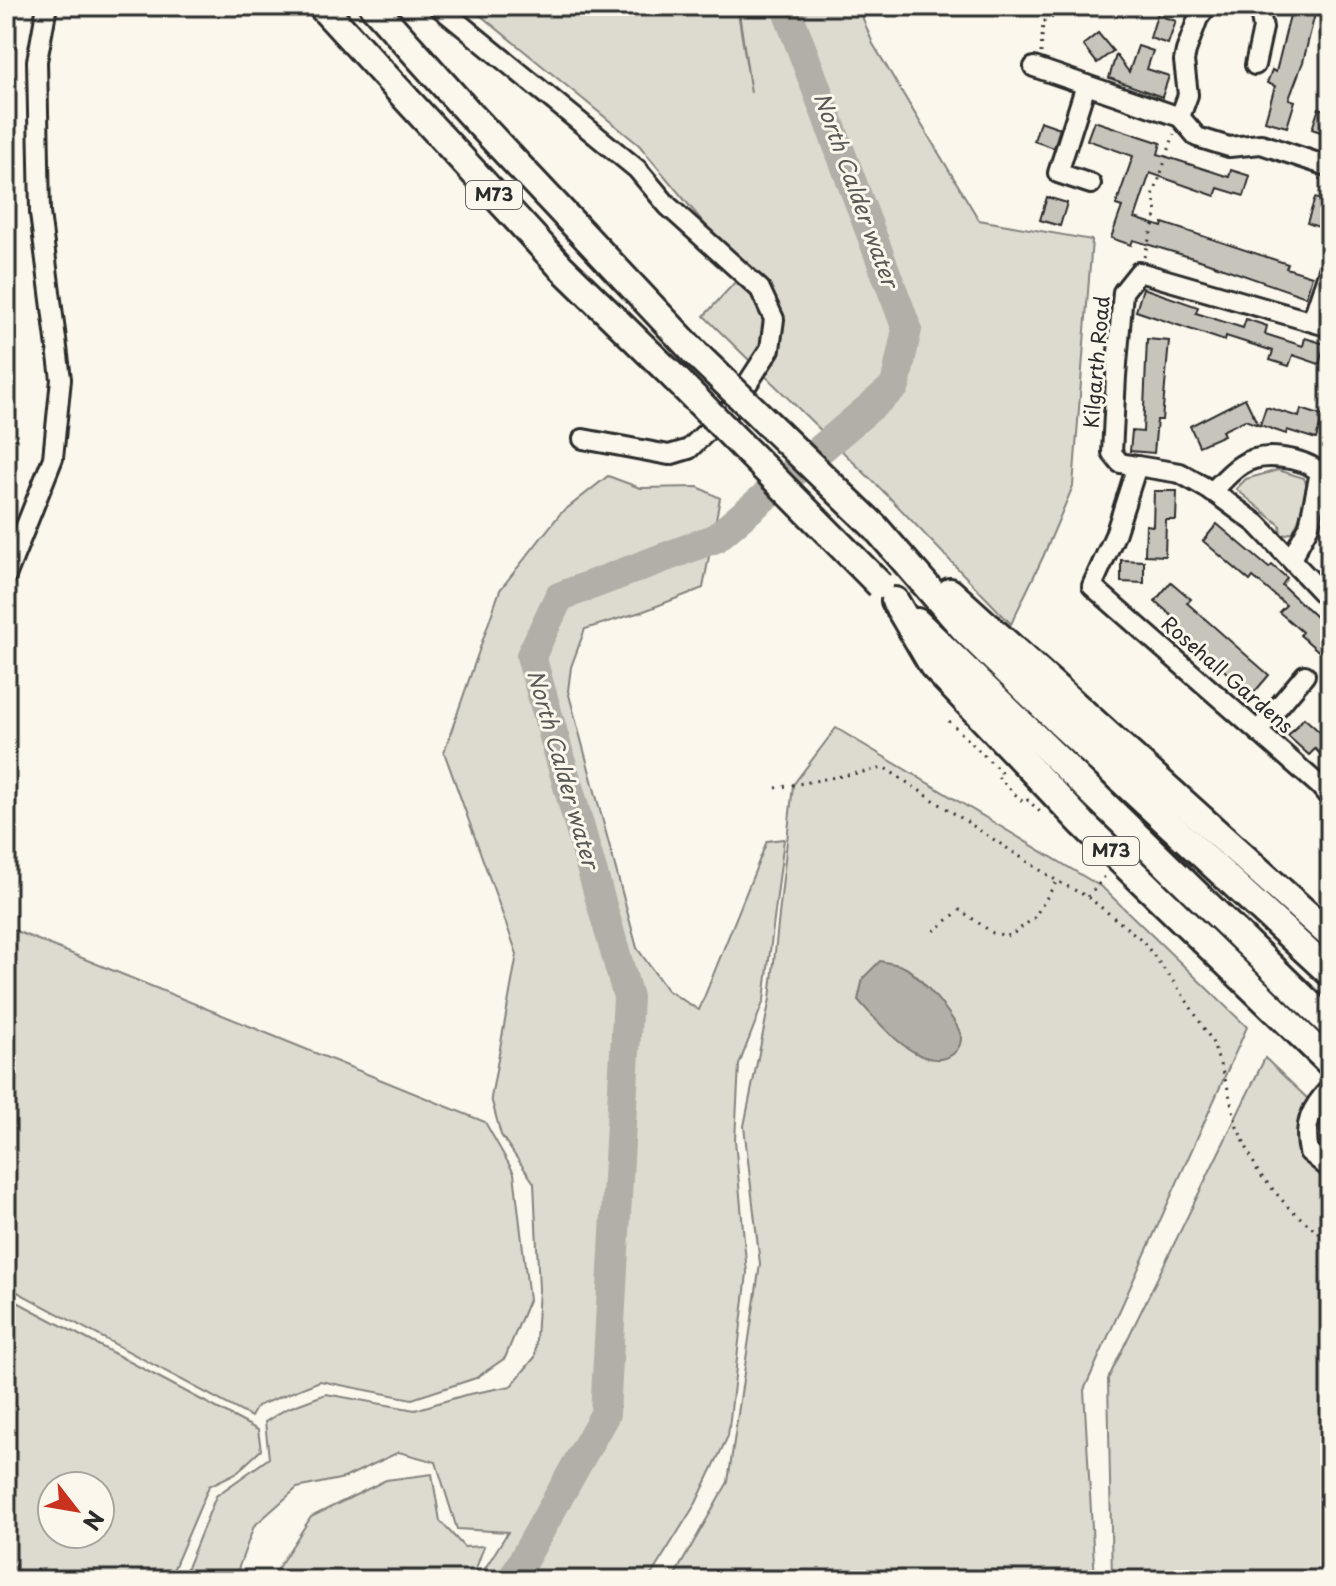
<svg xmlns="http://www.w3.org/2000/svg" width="1336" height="1586" font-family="'Playpen Sans',sans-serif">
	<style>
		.green { fill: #dddad0; stroke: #84827e; stroke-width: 2; fill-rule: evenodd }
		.water { fill: #b1afa7; stroke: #7b7a75; stroke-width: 2 }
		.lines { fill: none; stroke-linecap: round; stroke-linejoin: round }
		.river { stroke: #b1afa7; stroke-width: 30 }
		.building { fill: #c7c4bc; stroke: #2b2b2b; stroke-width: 2 }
		.minor-casing { stroke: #2b2b2b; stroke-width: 24 }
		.highway-casing { stroke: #2b2b2b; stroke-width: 32 }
		.path { stroke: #2b2b2b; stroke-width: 3; stroke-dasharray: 2 6; stroke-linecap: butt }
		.minor { stroke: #fbf7ec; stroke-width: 18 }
		.highway { stroke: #fbf7ec; stroke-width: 26 }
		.highway-bridge-casing { stroke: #2b2b2b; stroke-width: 32; stroke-linecap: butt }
		.highway-bridge { stroke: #fbf7ec; stroke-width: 26 }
		.labels { text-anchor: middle; stroke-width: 6; stroke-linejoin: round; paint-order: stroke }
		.shield { fill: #fbf7ec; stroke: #696865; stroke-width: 2 }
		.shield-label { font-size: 18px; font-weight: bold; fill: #2b2b2b }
		.street-label { font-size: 20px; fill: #2b2b2b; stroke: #fbf7ec }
		.water-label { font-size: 22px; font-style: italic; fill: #5a5956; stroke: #fbf7ec }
	</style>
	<rect width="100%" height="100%" fill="#fbf7ec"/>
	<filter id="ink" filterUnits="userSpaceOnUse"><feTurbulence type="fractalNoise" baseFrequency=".0125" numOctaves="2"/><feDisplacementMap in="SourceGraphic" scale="16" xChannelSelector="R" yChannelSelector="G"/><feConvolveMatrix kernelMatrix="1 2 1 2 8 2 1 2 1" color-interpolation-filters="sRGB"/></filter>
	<g filter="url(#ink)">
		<g class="green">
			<polygon points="469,6 737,6 751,93 738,6 858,6 873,44 979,220 1092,240 1073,486 1043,557 1011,624 888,496 704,316 748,268 712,233 639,145"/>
			<path d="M1278 470 1304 478C1312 494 1300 516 1293 532L1281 536 1280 525 1236 489 1246 479Z"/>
			<polygon points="608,476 640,488 698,487 720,498 703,588 644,611 585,629 571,667 568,691 637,948 667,990 699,1010 767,841 784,839 764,1000 739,1065 735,1140 747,1273 728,1436 696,1503 648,1580 483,1580 484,1570 508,1532 457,1529 436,1462 399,1452 344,1478 297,1488 254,1526 234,1580 182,1580 216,1496 269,1458 265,1422 286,1409 326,1394 415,1410 465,1395 511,1386 535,1357 539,1289 534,1183 501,1135 491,1098 517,954 444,752 500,590 560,514"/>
			<polygon points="836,728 1103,888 1247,1027 1084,1390 1095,1580 672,1580 728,1482 760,1264 744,1126 770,999 793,785"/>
			<polygon points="6,927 485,1122 514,1173 529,1300 505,1358 476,1378 412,1399 320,1381 257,1406 251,1417 6,1286"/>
			<polygon points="1265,1058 1330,1120 1330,1580 1112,1580 1108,1379"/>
			<path d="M6 1296 258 1430 261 1450 236 1473 209 1486 169 1580H6ZM52 1486H100V1534H52Z"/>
			<polygon points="432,1474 440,1521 464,1547 484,1546 472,1580 270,1580 311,1517 386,1480"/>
		</g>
		<path class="water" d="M880 961C887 963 897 963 904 967 917 973 961 1023 961 1038 961 1047 955 1054 948 1057 917 1070 877 1021 858 1000L863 978Z"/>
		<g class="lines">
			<polyline class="river" points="512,1580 605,1414 628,997 531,656 559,597 716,538 895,386 907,329 788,13 788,6"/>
		</g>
		<g class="building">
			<polygon points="1295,6 1317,6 1303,62 1289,99 1295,101 1287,127 1265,121 1275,86 1267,83 1272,70 1276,72 1291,11 1294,12"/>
			<polygon points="1157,15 1176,21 1168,44 1150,38"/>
			<polygon points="1098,33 1113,51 1097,63 1083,45"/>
			<polygon points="1138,46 1153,51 1147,69 1169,76 1162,97 1109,78 1116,55 1129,72"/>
			<polygon points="1319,108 1330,111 1330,135 1312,129"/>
			<polygon points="1040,121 1060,128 1054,148 1034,141"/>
			<polygon points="1094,121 1161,143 1158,154 1229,177 1231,170 1250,176 1244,196 1218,188 1215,196 1150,173 1135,218 1162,227 1163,223 1288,264 1286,268 1312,276 1306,297 1203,261 1133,240 1131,245 1111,238 1122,207 1116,205 1133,156 1087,140"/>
			<polygon points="1047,197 1067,203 1060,226 1040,220"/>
			<polygon points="1315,198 1330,203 1327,230 1307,223"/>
			<polygon points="1143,288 1198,307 1196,313 1243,328 1246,319 1267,326 1265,334 1303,346 1305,338 1325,344 1319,364 1293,355 1289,366 1270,360 1273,351 1226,336 1225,341 1136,311"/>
			<polygon points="1147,339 1169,341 1162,420 1157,420 1154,453 1130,451 1132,431 1143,432"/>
			<polygon points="1245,398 1258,425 1245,420 1222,431 1224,435 1199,446 1190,426"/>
			<polygon points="1266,407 1299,417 1301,409 1323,416 1316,439 1287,430 1286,434 1260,425"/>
			<polygon points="1154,491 1177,491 1176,520 1166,520 1165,556 1145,555 1146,525 1153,526"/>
			<polygon points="1217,524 1269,568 1272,565 1287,578 1282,585 1330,630 1330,661 1300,635 1302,632 1279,612 1286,605 1253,577 1250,581 1203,541"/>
			<polygon points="1121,560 1144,561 1144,583 1121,582"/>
			<polygon points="1171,582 1191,599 1187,603 1269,675 1252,695 1175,627 1179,622 1155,601"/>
			<polygon points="1304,718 1330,741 1330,763 1315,749 1309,755 1288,736"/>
		</g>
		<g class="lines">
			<g class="minor-casing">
				<g id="minor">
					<polyline points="438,6 637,169 668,206 760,289 774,319 770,349 733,406 689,449 669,455 583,439"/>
					<polyline points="1255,65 1263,28 1259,6"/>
					<polyline points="1034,67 1180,117 1197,137 1229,147 1261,144 1330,167"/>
					<polyline points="1086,85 1058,173 1091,184"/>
					<polyline points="1180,117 1188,95 1184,61 1186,51 1198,18 1207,6"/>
					<polyline points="1312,321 1330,267"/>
					<polyline points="1330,327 1139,272 1123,292 1116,376 1112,453 1120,463 1137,466 1115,535 1092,586 1320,786 1330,798"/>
					<polyline points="1137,466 1180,473 1215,493 1257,524 1330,601"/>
					<path d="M1212 492C1221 483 1230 472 1241 465 1261 451 1301 457 1320 472L1309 526 1291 559"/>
					<polyline points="6,576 53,458 61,379 40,213 37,61 47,6"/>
					<polyline points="1258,731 1305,675"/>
					<path d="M1330 1088C1311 1108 1303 1124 1309 1152L1330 1169"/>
				</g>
			</g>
			<g class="highway-casing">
				<g id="highway">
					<polyline points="321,6 561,267 674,377"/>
					<polyline points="373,6 469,113 696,354"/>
					<polyline points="875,527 965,630 1061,724 1330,973"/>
					<polyline points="950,592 1330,935"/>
					<polyline points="895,601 933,666 1083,824 1330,1063"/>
					<polyline points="917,622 1330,1024"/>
				</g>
			</g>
			<g class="path">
				<polyline points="1041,53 1043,22 1074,6"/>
				<polyline points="1144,257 1157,212 1153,197 1174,134"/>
				<polyline points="949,721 1002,773 998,777 1024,803 1028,800 1040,812"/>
				<polyline points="776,788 885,768 1057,881 1088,897 1142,940 1181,992 1212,1041 1227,1085 1237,1127 1258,1172 1288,1207 1330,1243"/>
				<polyline points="1088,897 1106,875"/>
				<polyline points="934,931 960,910 993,933 1010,936 1034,918 1057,881"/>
				<polyline points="352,1580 359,1575 382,1580"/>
			</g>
			<use href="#minor" class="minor"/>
			<use href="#highway" class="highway"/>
			<g class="highway-bridge-casing">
				<g id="highway-bridge">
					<polyline points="696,354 875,527"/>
					<polyline points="674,377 880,585"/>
				</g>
			</g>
			<use href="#highway-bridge" class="highway-bridge"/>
		</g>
	</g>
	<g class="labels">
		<g class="shield">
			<rect x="466" y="181" width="56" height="28" rx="6"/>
			<rect x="1083" y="837" width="56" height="28" rx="6"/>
		</g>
		<g class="shield-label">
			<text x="494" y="201">M73</text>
			<text x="1111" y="857">M73</text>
		</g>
		<g class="street-label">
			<text transform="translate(1097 362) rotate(-85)" y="7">Kilgarth Road</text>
			<text transform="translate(1227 675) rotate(41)" y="7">Rosehall Gardens</text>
		</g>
		<g class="water-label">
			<text transform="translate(856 190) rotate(70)" y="8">North Calder water</text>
			<text transform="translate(563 769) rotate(74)" y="8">North Calder water</text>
		</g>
	</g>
	<rect width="1336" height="1586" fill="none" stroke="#fbf7ec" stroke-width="32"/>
	<rect x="16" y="16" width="1304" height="1554" fill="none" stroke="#2b2b2b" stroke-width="3" filter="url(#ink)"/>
	<g transform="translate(76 1510) rotate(121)"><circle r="38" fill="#fbf7ec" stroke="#a8a59f" stroke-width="2"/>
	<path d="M0-6L14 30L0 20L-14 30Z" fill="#c8321e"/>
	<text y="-12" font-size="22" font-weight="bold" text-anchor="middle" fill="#2b2b2b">N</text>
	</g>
</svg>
